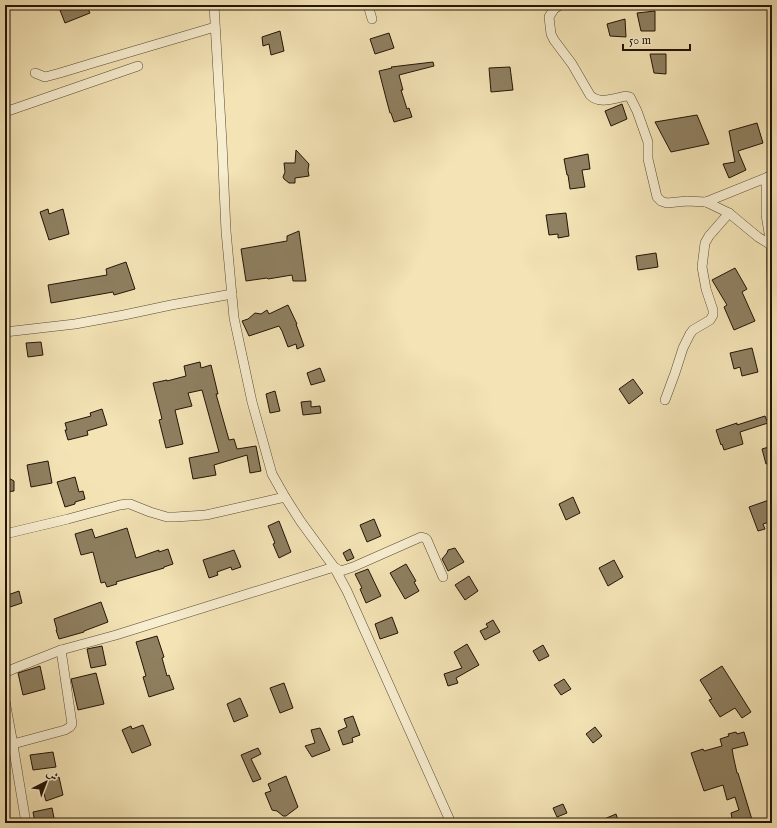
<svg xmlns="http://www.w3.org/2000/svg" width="777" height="828" font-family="'IM FELL English',Amiri,serif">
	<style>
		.building { fill: #8f8061; stroke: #231406 }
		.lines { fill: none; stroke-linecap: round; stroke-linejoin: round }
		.street-casing { stroke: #574832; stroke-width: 10 }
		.street { stroke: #f7edcf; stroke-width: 9 }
	</style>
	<rect width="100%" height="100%" fill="#f3e3b5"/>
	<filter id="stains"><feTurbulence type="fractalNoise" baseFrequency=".005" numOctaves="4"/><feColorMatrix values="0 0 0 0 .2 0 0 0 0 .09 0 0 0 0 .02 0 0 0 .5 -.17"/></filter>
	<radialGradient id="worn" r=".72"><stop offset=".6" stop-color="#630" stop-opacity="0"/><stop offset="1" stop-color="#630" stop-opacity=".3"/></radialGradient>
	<g class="building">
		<polygon points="58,5 86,5 90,13 65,23"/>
		<polygon points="655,11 655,31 641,31 637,13"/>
		<polygon points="625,19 626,37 610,36 607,24"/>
		<polygon points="280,31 284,51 271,55 269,44 263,46 262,37"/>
		<polygon points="389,33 394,48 375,54 370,39"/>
		<polygon points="650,54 666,54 666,74 654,73"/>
		<polygon points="433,62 434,66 399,75 403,90 401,90 407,109 409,108 412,117 394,122 391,113 390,113 387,102 379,71 392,68 391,67"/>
		<polygon points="510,67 513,90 491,92 489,68"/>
		<polygon points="622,104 627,119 611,126 605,111"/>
		<polygon points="697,115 709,144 671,152 655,122"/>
		<polygon points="757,123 763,143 738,151 746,170 729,178 723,164 735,162 729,131"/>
		<polygon points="296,150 309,164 308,170 309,176 295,178 295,183 289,183 284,179 283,177 285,172 284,163 295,163"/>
		<polygon points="588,154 590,169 582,170 585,187 570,189 568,175 567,175 564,159"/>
		<polygon points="48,209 49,214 63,209 69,234 49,240 40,212"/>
		<polygon points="566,213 569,236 558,238 558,234 549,235 546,215"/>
		<polygon points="299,231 306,281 293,281 292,275 268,279 267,278 246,281 241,249 287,241 287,236"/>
		<polygon points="656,253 658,267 638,270 636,256"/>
		<polygon points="126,262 135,289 114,295 113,292 51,303 48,285 107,275 106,269"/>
		<polygon points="735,268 747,289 742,292 755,321 734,330 724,307 727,305 712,280"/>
		<polygon points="288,305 297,324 296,324 304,346 297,349 296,344 288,347 282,331 279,326 249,336 242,321 248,319 255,313 261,314 267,310 269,314"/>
		<polygon points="41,342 43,355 28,357 26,343"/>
		<polygon points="752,348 758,372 742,376 740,367 734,369 730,353"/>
		<polygon points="200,362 201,368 211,365 218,394 216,394 229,440 234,439 237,449 256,446 261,471 250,473 247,455 214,465 216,475 193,479 189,458 219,452 202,390 188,393 192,406 175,410 183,444 166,448 159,420 162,419 153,383 167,380 167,381 186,376 184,366"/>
		<polygon points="320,368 325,381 311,385 307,373"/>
		<polygon points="633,379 643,393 629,404 619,389"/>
		<polygon points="275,391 280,411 270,413 266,394"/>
		<polygon points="311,401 311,407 320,406 321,413 303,415 301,402"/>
		<polygon points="102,409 107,425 87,431 88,435 68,440 65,430 67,430 65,423 91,416 90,413"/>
		<polygon points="765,416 768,423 740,432 743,444 724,450 722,444 721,445 716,430 737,423 737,425"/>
		<polygon points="772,446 772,462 766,464 762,449"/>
		<polygon points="48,461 52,483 31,487 27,465"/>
		<polygon points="5,476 14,481 14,491 6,492"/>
		<polygon points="75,477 79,492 83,491 85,499 75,502 75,504 65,507 57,482"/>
		<polygon points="573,497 580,513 566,520 559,504"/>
		<polygon points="772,499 772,521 763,524 765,529 758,531 749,507"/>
		<polygon points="374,519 381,536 367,542 360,525"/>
		<polygon points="279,521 291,552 279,558 273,544 275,543 268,526"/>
		<polygon points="127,528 136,558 159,550 159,552 168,549 173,564 164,567 164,568 116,582 117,584 107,587 105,582 101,583 93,552 81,555 75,534 92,529 95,538"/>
		<polygon points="455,548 464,562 448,571 442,559 447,553 448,550"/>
		<polygon points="350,549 354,558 347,561 343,553"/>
		<polygon points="234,550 241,567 232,570 231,567 217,572 218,575 209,578 203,560"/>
		<polygon points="614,560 623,577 608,586 599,568"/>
		<polygon points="406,564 416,581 414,582 419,591 405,599 390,573"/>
		<polygon points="368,569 381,596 366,603 360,589 362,588 355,574"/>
		<polygon points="469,576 478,591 465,600 455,585"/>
		<polygon points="19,591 22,603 7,608 5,600 5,596"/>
		<polygon points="101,602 108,622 84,631 84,632 59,639 56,630 57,630 54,619"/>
		<polygon points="392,617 398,633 380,639 375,624"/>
		<polygon points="493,620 500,632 485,640 480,631 488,627 486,624"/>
		<polygon points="157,636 164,657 162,658 167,676 169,675 174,689 149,697 143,677 146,676 136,642"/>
		<polygon points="467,644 479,665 456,678 458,683 448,686 444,674 462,668 454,652"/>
		<polygon points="543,645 549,656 539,661 533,651"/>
		<polygon points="102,646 106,665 91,668 87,649"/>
		<polygon points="40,666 45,689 23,695 18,673"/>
		<polygon points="722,666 751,712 742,718 735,708 720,717 709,700 712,699 700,680"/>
		<polygon points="96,673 104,704 78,710 71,679"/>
		<polygon points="564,679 571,689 561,695 554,685"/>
		<polygon points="284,683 293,708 280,713 270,688"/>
		<polygon points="240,698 248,716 234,722 227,704"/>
		<polygon points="353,716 360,735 352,738 353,742 343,745 338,731 347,727 344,719"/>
		<polygon points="143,725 151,745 132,753 122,730 131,726 132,729"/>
		<polygon points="595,727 602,736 593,743 586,734"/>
		<polygon points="320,728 330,750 312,757 305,746 315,743 311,730"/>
		<polygon points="736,732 737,734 744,732 748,745 732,749 733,754 733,755 737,773 738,773 753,823 733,823 731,813 739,810 735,797 727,800 723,785 704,791 691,753 703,749 704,751 722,746 720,739 729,736 728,734"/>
		<polygon points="258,748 261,754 251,759 261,779 253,782 241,755"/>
		<polygon points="53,752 56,767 33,770 30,755"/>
		<polygon points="286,776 298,807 286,816 283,816 277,811 272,810 265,793 271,791 268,784"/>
		<polygon points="59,777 63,795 46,801 41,783"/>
		<polygon points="563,804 567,813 557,817 553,808"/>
		<polygon points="52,808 55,823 35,823 33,812"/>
		<polygon points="616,814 619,823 595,823"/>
	</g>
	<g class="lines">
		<g class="street-casing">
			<g id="street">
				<polyline points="214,5 222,143 226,231 234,318 252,402 272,474 285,497 301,522 334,567 347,591 451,823"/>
				<polyline points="368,5 372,19"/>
				<path d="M560 5 554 9 549 17 551 34 554 40 572 64 590 95C599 105 615 98 626 96L630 97 637 111 648 142V159L657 197 661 201 667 203 687 201 706 202 729 213 758 237 771 245"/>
				<polyline points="35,73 45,77 60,73 93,63 215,27"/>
				<polyline points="5,112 138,66"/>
				<polyline points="772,174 768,177 766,183 766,215 771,245 772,293"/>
				<polyline points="706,202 768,177"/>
				<polyline points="5,332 75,324 124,315 171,305 232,294"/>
				<polyline points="665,400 675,373 683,348 690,334 693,330 710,320 713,315 713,310 706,289 702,267 705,243 709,236 729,213"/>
				<polyline points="5,534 68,519 120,505 127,504 130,504 150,512 167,517 175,517 206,515 285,497"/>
				<polyline points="5,673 13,669 61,650 116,635 334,567 341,571 353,567 421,537 425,538 427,540 443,577"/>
				<polyline points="5,701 12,739 5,740"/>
				<polyline points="12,739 26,823"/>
				<polyline points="13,744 65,730 70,727 72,724 61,650"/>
			</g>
		</g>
		<use href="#street" class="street"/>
	</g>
	<rect width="777" height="828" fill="none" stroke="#f3e3b5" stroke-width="20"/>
	<rect x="6" y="6" width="765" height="816" fill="none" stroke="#231406" stroke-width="2"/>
	<rect x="10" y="10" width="757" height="808" fill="none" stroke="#231406"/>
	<g transform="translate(46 782) rotate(42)" stroke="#f7edcf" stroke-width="3" paint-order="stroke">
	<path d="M0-3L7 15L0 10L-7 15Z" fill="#231406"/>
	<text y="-6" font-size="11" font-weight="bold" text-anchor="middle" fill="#231406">ش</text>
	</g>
	<path d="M623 44v6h67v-6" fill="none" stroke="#231406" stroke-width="2"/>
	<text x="629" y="44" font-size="12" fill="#231406" stroke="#f7edcf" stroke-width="3" paint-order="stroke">50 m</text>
	<rect width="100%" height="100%" filter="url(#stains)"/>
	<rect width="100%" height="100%" fill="url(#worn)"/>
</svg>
